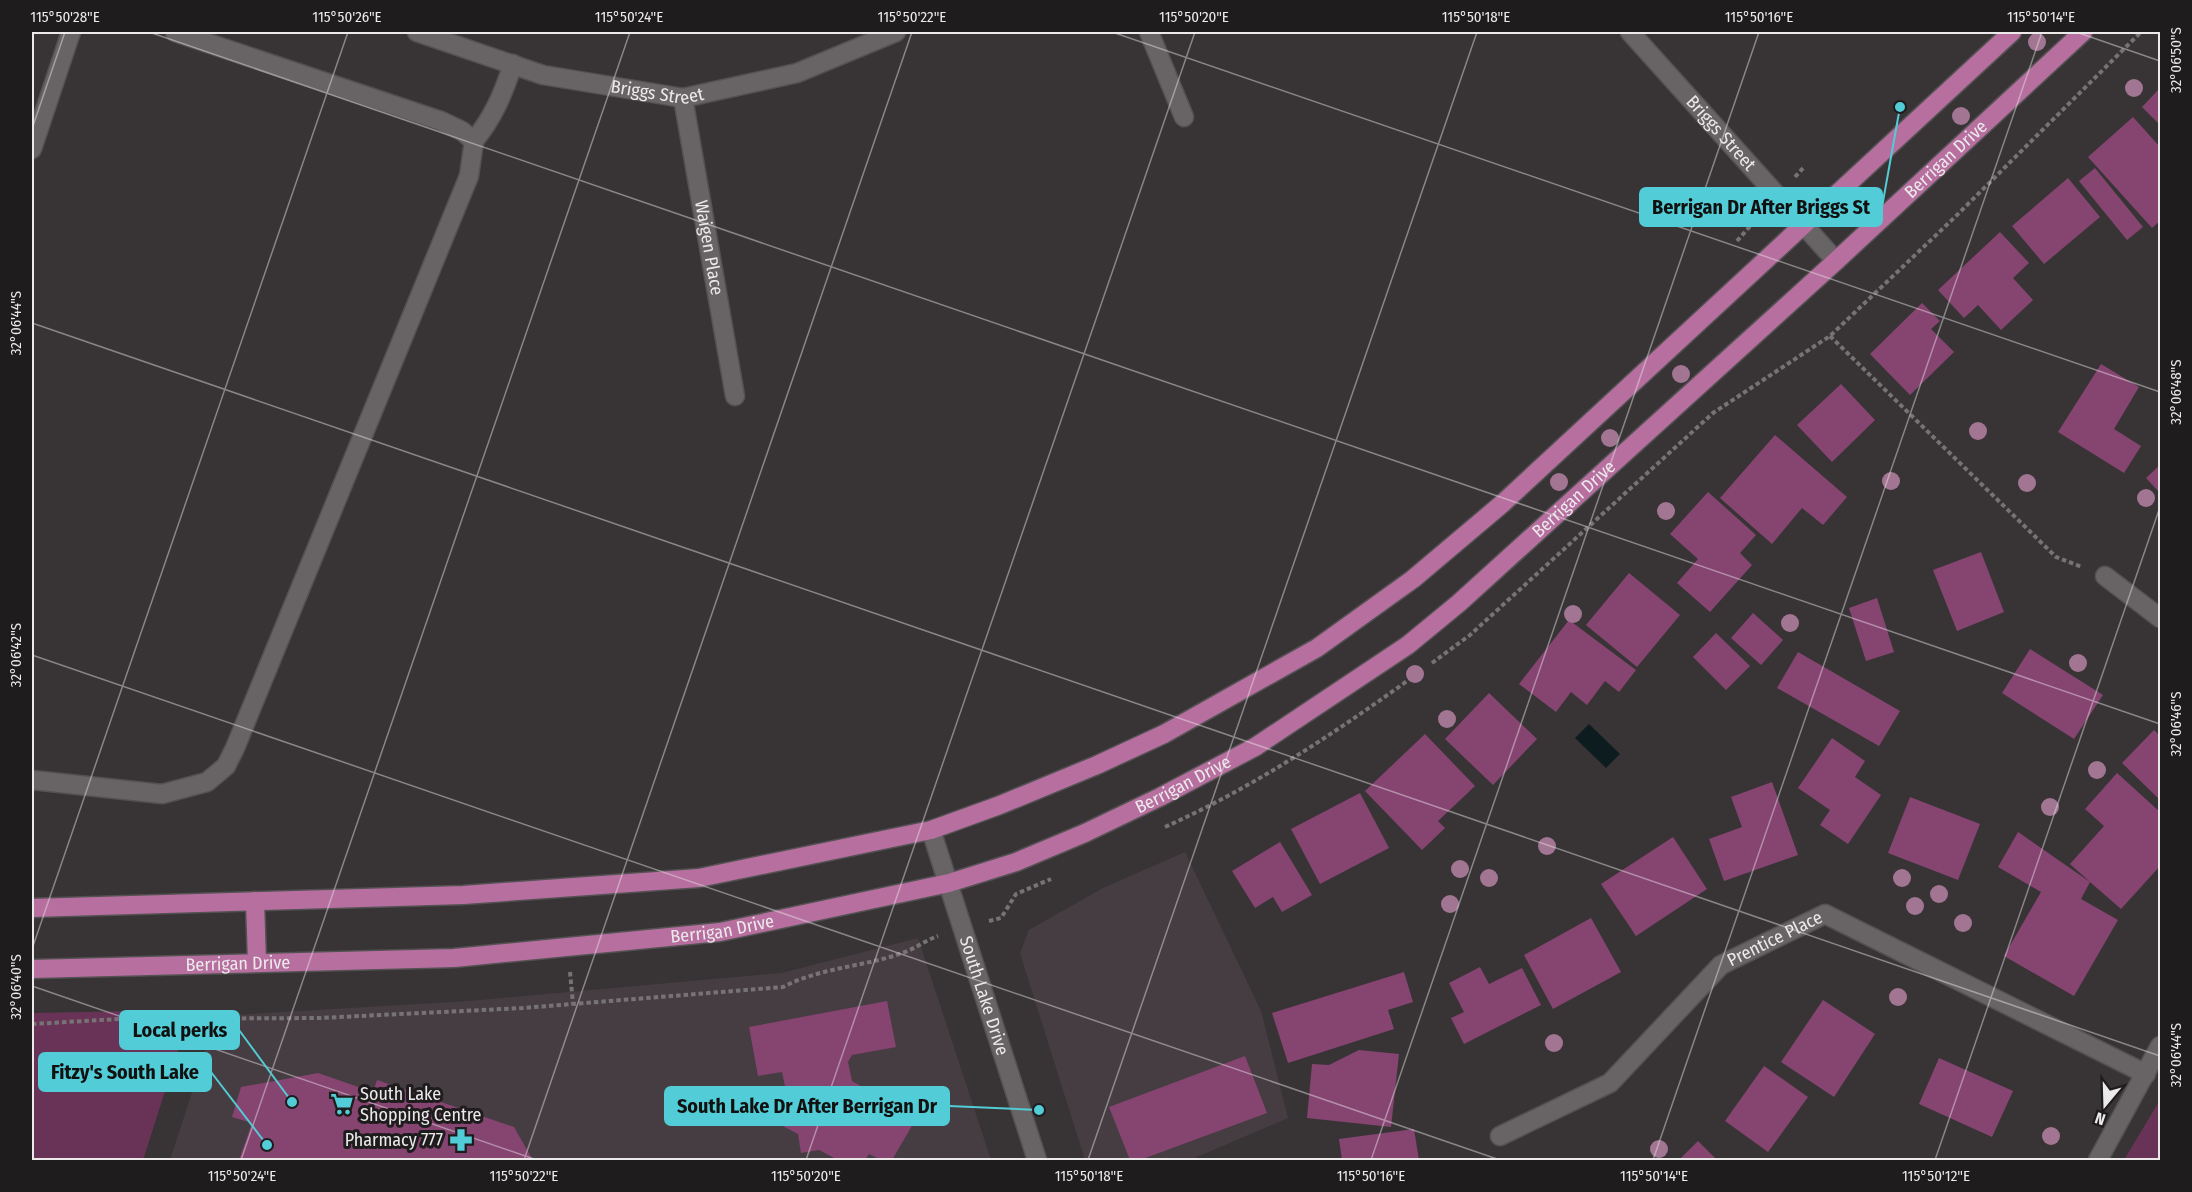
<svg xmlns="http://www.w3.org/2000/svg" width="2192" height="1192" font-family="'Fira Sans Condensed',sans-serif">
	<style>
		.built { fill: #463d42 }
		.green { fill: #693357 }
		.water { fill: #0d1c1e }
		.building { fill: #864471 }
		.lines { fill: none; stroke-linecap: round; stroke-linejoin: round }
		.minor-casing { stroke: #545153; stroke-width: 21 }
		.major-casing { stroke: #545153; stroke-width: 21 }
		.path { stroke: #777375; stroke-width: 4; stroke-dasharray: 4.5 3; stroke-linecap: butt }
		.minor { stroke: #686466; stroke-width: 18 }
		.major { stroke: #b76fa0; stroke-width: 18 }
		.tree { fill: #a27692 }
		.ticks { fill: none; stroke: #ece9eb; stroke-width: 1.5; stroke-opacity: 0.45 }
		.labels { text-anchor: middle; stroke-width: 6; stroke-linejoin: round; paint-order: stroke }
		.street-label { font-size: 18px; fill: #ece9eb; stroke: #1e1c1d }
		.poi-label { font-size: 18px; fill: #ece9eb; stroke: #1e1c1d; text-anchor: start }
		.leader { fill: none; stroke: #52ccd6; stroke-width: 2 }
		.callout-dot { fill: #52ccd6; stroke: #1e1c1d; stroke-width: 2 }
		.callout { fill: #52ccd6; stroke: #52ccd6; stroke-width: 2 }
		.callout-label { font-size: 20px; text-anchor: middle; font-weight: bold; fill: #111 }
		.neatline { fill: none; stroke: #ece9eb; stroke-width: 2 }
		.ticks-label { font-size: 15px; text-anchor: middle; fill: #ece9eb }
	</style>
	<rect width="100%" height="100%" fill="#383436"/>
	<g class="built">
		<polygon points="1185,852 1261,1011 1288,1118 1190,1160 1085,1160 1020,953 1029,930 1103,888"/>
		<polygon points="918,938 991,1160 170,1160 217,1016 469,1001 782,973"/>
	</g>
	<g class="green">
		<polygon points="191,1010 143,1160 32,1160 32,1013"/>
		<polygon points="2160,1100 2160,1160 2124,1160"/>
	</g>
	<polygon class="water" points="1589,724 1620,754 1606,768 1575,738"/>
	<g class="building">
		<polygon points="2160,88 2160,125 2142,107"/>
		<polygon points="2133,117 2160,147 2160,221 2152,228 2088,157"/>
		<polygon points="2095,168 2143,227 2127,240 2079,181"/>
		<polygon points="2068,178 2100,217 2044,264 2012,226"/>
		<polygon points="2000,232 2029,263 2013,278 2033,300 2001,330 1978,305 1964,318 1938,290"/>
		<polygon points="1922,303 1940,321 1931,329 1954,352 1910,395 1870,354"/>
		<polygon points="2101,364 2139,387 2114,429 2141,446 2124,473 2058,432"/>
		<polygon points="1841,384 1875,420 1832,462 1797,425"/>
		<polygon points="1775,435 1847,497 1823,525 1802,508 1772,544 1720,498"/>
		<polygon points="2160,465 2160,493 2146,478"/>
		<polygon points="1708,492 1756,535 1740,553 1752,565 1710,612 1677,583 1698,559 1670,534"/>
		<polygon points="1981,552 2004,612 1957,631 1933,570"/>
		<polygon points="1629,573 1680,615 1637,667 1586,625"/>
		<polygon points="1877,598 1894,652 1866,661 1849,608"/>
		<polygon points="1753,613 1783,640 1761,665 1731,638"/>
		<polygon points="1569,620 1636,670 1619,692 1605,681 1587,705 1571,692 1556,712 1519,684"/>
		<polygon points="1716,633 1750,666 1726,690 1693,657"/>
		<polygon points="2030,649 2103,695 2074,739 2002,693"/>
		<polygon points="1798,652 1900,711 1879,746 1777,688"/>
		<polygon points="1489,693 1537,739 1493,785 1445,739"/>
		<polygon points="2154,730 2160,736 2160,800 2122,763"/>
		<polygon points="1425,734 1475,786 1438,821 1445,828 1422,850 1365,791"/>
		<polygon points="1832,738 1865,761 1855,777 1881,795 1848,844 1820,825 1830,810 1798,788"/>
		<polygon points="2117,773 2160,812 2160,866 2121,909 2090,882 2081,899 2118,920 2074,996 2004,956 2041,892 1998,867 2018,832 2090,882 2070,864 2104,826 2085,809"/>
		<polygon points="1772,782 1798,855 1724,881 1709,839 1742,827 1731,797"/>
		<polygon points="1360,793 1389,848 1320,884 1291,829"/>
		<polygon points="1910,797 1980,824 1958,880 1888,853"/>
		<polygon points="1673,837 1707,889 1636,936 1601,884"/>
		<polygon points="1280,842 1312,895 1282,912 1273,897 1255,908 1232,871"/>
		<polygon points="1591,918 1621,972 1553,1009 1524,955"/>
		<polygon points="1480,967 1489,984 1522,968 1541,1005 1464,1044 1451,1018 1464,1012 1449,983"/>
		<polygon points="1404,972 1413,1002 1388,1010 1394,1029 1288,1063 1272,1013"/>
		<polygon points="1823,1000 1875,1034 1834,1097 1781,1062"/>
		<polygon points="887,1001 896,1047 852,1055 848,1062 852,1081 912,1116 913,1124 892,1160 881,1160 869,1154 865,1160 838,1160 819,1150 801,1153 798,1134 779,1124 774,1103 788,1100 782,1072 758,1076 749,1027"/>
		<polygon points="1359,1050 1399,1054 1391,1127 1307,1118 1312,1064 1329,1065"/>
		<polygon points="1245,1056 1267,1113 1140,1160 1130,1160 1109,1107"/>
		<polygon points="1939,1058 2013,1091 1992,1137 1919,1104"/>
		<polygon points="1764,1066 1808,1097 1768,1152 1725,1121"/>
		<polygon points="318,1073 373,1092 377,1080 514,1127 531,1157 530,1160 239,1160 252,1123 232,1117 241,1087"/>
		<polygon points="1414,1129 1419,1160 1342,1160 1339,1139"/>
		<polygon points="1698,1141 1717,1160 1679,1160"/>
	</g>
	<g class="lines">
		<g class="minor-casing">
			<g id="minor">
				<path id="s1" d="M417 32 543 75 683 98 797 73 896 32"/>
				<polyline points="1149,32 1184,117"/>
				<path id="s2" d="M1630 32 1836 261"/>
				<path id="s3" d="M683 98 735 396"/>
				<path d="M474 141C494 116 503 94 513 64"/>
				<polyline points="32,149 71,32"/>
				<polyline points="2105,576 2160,618"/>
				<polyline points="32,780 162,794 207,782 226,766 235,748 469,176 474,141 462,131 441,121 175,32"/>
				<path id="s4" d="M931 830 1037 1160"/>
				<path id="s5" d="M1500 1136 1610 1083 1721 965 1825 914 2146 1074"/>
				<polyline points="2098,1160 2160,1046"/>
			</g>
		</g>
		<g class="major-casing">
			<g id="major">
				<polyline points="255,901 257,962"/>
				<polyline points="32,908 463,895 699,878 931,830 1000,805 1097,765 1164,734 1317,648 1413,579 1503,503 2012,32"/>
				<path id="s6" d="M32 969 454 958 720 932 949 883 1016 862 1085 833 1160 797 1255 747 1408 645 1459 603 1836 261 2083 32"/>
			</g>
		</g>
		<g class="path">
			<polyline points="1795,177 1804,167"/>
			<polyline points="1737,241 1759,216"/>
			<polyline points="1830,336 2056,557 2082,567"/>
			<polyline points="1432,663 1470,635 1713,413 1830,336 1954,218 2141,32"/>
			<path d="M1165 827C1254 787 1335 733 1414 676"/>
			<polyline points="989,921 1001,918 1016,894 1051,879"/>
			<polyline points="570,972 573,1004"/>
			<path d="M32 1024 119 1019 320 1018 523 1008 783 987C821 967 865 967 905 952 916 948 926 940 938 936"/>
		</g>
		<use href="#minor" class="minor"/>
		<use href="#major" class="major"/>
	</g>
	<g class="tree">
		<circle cx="2037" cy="42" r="9"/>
		<circle cx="2134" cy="88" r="9"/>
		<circle cx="1961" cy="116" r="9"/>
		<circle cx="1681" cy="374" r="9"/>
		<circle cx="1978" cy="431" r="9"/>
		<circle cx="1610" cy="438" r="9"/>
		<circle cx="1891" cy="481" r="9"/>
		<circle cx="1559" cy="482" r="9"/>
		<circle cx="2027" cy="483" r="9"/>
		<circle cx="2146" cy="498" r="9"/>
		<circle cx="1666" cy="511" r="9"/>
		<circle cx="1573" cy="614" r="9"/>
		<circle cx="1790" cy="623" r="9"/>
		<circle cx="2078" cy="663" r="9"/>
		<circle cx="1415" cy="674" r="9"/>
		<circle cx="1447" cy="719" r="9"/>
		<circle cx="2097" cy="770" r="9"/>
		<circle cx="2050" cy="807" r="9"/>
		<circle cx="1547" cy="846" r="9"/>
		<circle cx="1460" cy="869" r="9"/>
		<circle cx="1489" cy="878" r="9"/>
		<circle cx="1902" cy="878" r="9"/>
		<circle cx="1939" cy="894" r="9"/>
		<circle cx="1450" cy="904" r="9"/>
		<circle cx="1915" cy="906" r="9"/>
		<circle cx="1963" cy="923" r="9"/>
		<circle cx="1898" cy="997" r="9"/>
		<circle cx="1554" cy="1043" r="9"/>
		<circle cx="2051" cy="1136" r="9"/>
		<circle cx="1659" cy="1149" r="9"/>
	</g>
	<path class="ticks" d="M149 32 2160 724M1112 32 2160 392M2076 32 2160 61M32 129 65 32M32 323 2160 1056M32 655 1500 1160M32 949 348 32M32 986 537 1160M241 1160 630 32M524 1160 912 32M806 1160 1195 32M1088 1160 1477 32M1371 1160 1759 32M1653 1160 2042 32M1935 1160 2160 507"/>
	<defs>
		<g id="supermarket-bare" transform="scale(1.8)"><path d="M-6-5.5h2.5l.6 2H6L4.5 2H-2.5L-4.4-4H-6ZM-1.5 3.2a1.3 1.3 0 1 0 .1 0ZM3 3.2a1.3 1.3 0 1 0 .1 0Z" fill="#52ccd6" stroke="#1e1c1d" stroke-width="2.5" paint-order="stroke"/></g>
		<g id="pharmacy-bare" transform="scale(1.8)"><path d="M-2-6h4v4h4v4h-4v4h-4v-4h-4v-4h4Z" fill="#52ccd6" stroke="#1e1c1d" stroke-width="2.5" paint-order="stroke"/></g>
	</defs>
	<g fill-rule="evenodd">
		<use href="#supermarket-bare" x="342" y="1104"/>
		<use href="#pharmacy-bare" x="461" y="1140"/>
	</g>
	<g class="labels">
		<g class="street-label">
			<text dy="6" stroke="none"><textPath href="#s1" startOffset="249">Briggs Street</textPath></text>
			<text dy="6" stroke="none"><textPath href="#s2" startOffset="136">Briggs Street</textPath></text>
			<text dy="6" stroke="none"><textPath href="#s6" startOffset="2168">Berrigan Drive</textPath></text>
			<text dy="6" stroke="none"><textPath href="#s3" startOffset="152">Waigen Place</textPath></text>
			<text dy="6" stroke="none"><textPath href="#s6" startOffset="1664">Berrigan Drive</textPath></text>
			<text dy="6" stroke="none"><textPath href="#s6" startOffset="1178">Berrigan Drive</textPath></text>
			<text dy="6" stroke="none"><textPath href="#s6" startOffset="692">Berrigan Drive</textPath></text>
			<text dy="6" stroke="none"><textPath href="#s5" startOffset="344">Prentice Place</textPath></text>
			<text dy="6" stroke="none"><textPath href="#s6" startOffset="206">Berrigan Drive</textPath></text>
			<text dy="6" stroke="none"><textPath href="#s4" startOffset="174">South Lake Drive</textPath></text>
		</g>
		<g class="poi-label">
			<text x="360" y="1100">South Lake<tspan x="360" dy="21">Shopping Centre</tspan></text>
			<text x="443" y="1146" text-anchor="end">Pharmacy 777</text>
		</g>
	</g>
	<path class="leader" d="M1900 107L1882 207M292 1102L239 1030M267 1145L211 1072M1039 1110L949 1106"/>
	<g class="callout-dot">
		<circle cx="1900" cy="107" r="6"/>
		<circle cx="292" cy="1102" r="6"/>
		<circle cx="267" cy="1145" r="6"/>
		<circle cx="1039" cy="1110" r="6"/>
	</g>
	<g class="callout">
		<rect x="1640" y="188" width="242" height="38" rx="6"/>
		<rect x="120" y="1011" width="119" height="38" rx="6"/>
		<rect x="39" y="1053" width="172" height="38" rx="6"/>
		<rect x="665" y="1087" width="284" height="38" rx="6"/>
	</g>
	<g class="callout-label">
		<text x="1761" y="214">Berrigan Dr After Briggs St</text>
		<text x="180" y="1037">Local perks</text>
		<text x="125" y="1079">Fitzy's South Lake</text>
		<text x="807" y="1113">South Lake Dr After Berrigan Dr</text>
	</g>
	<rect width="2192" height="1192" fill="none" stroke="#1e1c1d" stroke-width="66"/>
	<g transform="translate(2105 1105) rotate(199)" stroke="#1e1c1d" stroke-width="4.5" paint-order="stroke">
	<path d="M0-4.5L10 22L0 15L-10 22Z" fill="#ece9eb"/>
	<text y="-9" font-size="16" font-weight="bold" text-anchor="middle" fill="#ece9eb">N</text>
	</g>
	<rect x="33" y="33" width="2126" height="1126" class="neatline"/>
	<g class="ticks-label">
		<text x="65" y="22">115°50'28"E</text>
		<text x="347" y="22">115°50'26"E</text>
		<text x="629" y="22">115°50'24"E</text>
		<text x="912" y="22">115°50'22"E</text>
		<text x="1194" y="22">115°50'20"E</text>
		<text x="1476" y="22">115°50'18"E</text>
		<text x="1759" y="22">115°50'16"E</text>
		<text x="2041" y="22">115°50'14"E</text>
		<text transform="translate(2176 60) rotate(-90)" y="5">32°06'50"S</text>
		<text transform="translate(16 323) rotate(-90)" y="5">32°06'44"S</text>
		<text transform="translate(2176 392) rotate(-90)" y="5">32°06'48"S</text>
		<text transform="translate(16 655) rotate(-90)" y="5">32°06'42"S</text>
		<text transform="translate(2176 724) rotate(-90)" y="5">32°06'46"S</text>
		<text transform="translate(16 987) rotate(-90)" y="5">32°06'40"S</text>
		<text transform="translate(2176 1055) rotate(-90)" y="5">32°06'44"S</text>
		<text x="242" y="1181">115°50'24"E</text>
		<text x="524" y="1181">115°50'22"E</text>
		<text x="806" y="1181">115°50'20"E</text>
		<text x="1089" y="1181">115°50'18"E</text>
		<text x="1371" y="1181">115°50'16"E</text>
		<text x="1654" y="1181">115°50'14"E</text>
		<text x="1936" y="1181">115°50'12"E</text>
	</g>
</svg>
